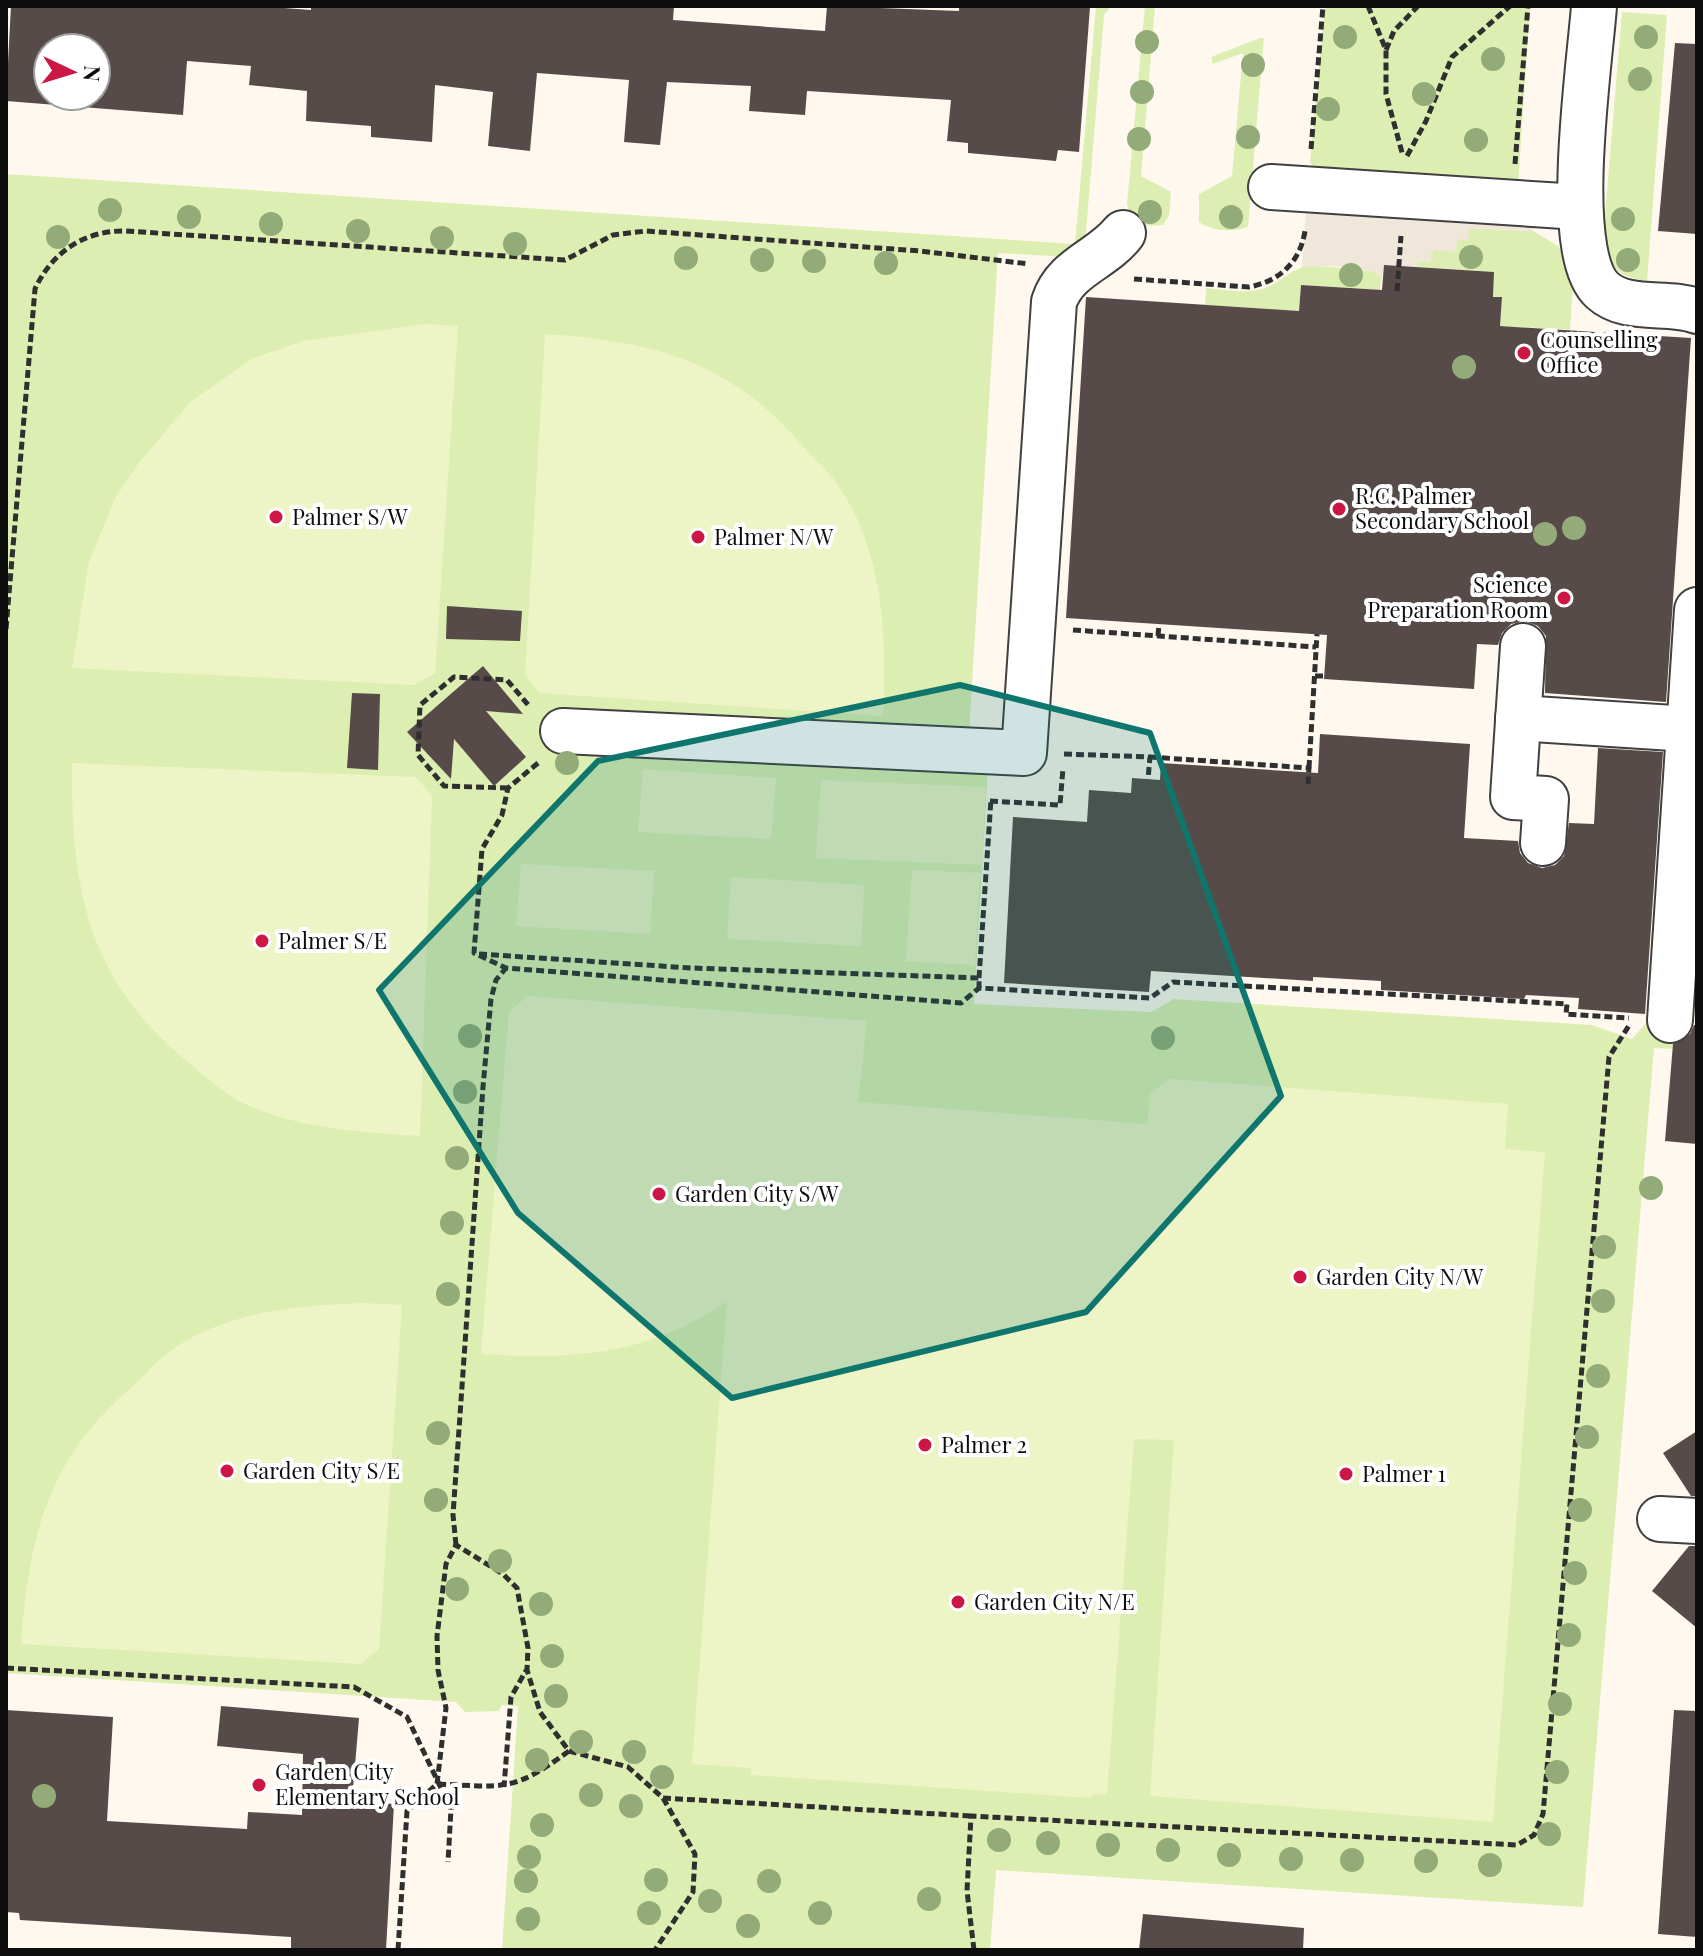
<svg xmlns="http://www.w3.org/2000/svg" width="1703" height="1956" font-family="'Playfair Display',serif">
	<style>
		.green { fill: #ddeeb3 }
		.pitch { fill: #edf4c6 }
		.plaza { fill: #f0e7db }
		.building { fill: #574b49; fill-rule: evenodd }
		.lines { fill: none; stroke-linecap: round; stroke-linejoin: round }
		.minor-casing { stroke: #404040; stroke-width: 48 }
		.path { stroke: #2f2f2f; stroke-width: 5; stroke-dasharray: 8 4; stroke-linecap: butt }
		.minor { stroke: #fff; stroke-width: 44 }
		.tree { fill: #92ab78 }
		.marked { fill: #0f766e; fill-opacity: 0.2; stroke: #0f766e; stroke-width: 6; stroke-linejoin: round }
		.poi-dot { fill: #cc1744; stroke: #fff; stroke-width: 3 }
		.labels { text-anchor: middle; stroke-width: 8; stroke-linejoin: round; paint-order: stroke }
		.poi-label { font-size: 22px; fill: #0d0d0d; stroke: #fff; text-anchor: start }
	</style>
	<rect width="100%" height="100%" fill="#fff8ee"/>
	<g class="green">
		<polygon points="1096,6 1111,6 1104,15 1085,243 1067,257 998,253 967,767 988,769 974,1004 1151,1012 1174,999 1592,1025 1632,1039 1646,1023 1697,1028 1697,1050 1654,1048 1583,1907 996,1870 990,1950 502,1950 518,1706 502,1705 499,1711 465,1712 456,1702 6,1673 6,174 1075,244"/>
		<path d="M1145 6H1155L1141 176 1171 192 1169 215 1163 225C1146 228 1132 223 1127 204Z"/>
		<polygon points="1325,6 1530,6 1518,185 1316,170 1310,162"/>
		<path d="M1622 12 1667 15 1647 281C1619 278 1607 266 1603 239Z"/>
		<path d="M1260 38H1264L1248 227C1231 232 1214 232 1199 222V194L1232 176 1243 53 1213 64 1211 57Z"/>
		<path d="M1468 228 1533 231 1558 246 1574 270 1570 330 1500 326 1502 297H1493L1494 272 1418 267V261C1434 247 1454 243 1468 228Z"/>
		<path d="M1309 265 1372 271 1381 276 1380 290 1301 285 1299 311 1205 305 1206 288C1226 290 1251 295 1270 286 1284 279 1292 269 1309 265Z"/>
	</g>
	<g class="pitch">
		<polygon points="425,324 458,326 435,673 414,685 72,668 89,562 115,498 138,464 190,402 253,358 303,341"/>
		<path d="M545 334C658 342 732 361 807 451 815 460 825 468 832 477 884 545 887 635 883 716L539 693 525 674Z"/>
		<path d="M72 763 416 777 432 796 420 1136C361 1132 302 1129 247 1105 225 1095 206 1077 188 1062 87 980 71 887 72 763Z"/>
		<polygon points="643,769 776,778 771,839 638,832"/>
		<polygon points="821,780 986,787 982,865 816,858"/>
		<polygon points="521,864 654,871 650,934 516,926"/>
		<polygon points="912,870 980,873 975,965 906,961"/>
		<polygon points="731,877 864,885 861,946 727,939"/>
		<path d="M528 996 867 1021 858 1102 1147 1124 1150 1094 1169 1079 1508 1104 1505 1149 1545 1152 1493 1822 1150 1796 1174 1440 1134 1439 1107 1795 1095 1794 1090 1798 751 1775V1768L692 1764 727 1301C651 1355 572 1360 481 1354L509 1011Z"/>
		<path d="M362 1303 402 1305 379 1649 361 1664 21 1644C29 1535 47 1459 134 1385 145 1376 153 1364 165 1355 221 1312 293 1306 362 1303Z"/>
	</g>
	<polygon class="plaza" points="1309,170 1536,187 1533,231 1469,228 1468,241 1457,239 1456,252 1432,250 1431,262 1418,261 1418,267 1384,265 1380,290 1381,276 1372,271 1333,266 1302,267"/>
	<g class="building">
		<path d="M11 6H257L311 10V6H674L673 20 825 31 827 6 959 11V6L1090 7 1079 152 1058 150 1056 161 968 153V143L947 141 951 100 807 91 805 115 749 111 751 86 667 82 660 145 624 142 629 80 537 73 530 151 488 146 493 92 435 85 432 142 371 137V126L306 121 307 91 249 85 251 66 187 61 183 115 6 101ZM48 48H96V96H48Z"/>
		<polygon points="1675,43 1697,44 1697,234 1658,231"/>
		<polygon points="1384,265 1494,272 1493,297 1502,297 1500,326 1691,338 1666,702 1545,693 1546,636 1538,626 1525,621 1511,624 1502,633 1498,645 1477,644 1474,689 1324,679 1327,635 1066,618 1086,297 1299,311 1301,285 1382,290"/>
		<polygon points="447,606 522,611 520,641 446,639"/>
		<polygon points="483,666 523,714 486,711 526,757 494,786 454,739 451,779 407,732"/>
		<polygon points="352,693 380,694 378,770 347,768"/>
		<polygon points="1320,734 1470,744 1464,838 1518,841 1520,853 1528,863 1542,868 1555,865 1564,856 1569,823 1594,824 1598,748 1663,752 1645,1014 1578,1009 1579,998 1526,995 1524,999 1381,990 1381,981 1313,977 1313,981 1151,971 1149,992 1004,983 1013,817 1087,822 1089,790 1131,793 1132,778 1160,780 1161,763 1318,773"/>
		<polygon points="1694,1025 1697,1026 1697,1144 1665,1141 1673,1044 1690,1034"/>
		<polygon points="1697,1431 1697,1496 1691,1496 1663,1453"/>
		<polygon points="1689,1546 1697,1546 1697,1628 1652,1591"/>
		<polygon points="221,1706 359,1718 352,1801 394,1804 386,1950 291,1950 291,1937 20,1920 19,1913 6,1912 6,1710 113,1717 107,1821 247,1829 248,1812 302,1815 303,1754 217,1746"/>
		<polygon points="1674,1710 1697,1711 1697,1937 1658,1934"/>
		<polygon points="1143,1914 1304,1928 1303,1950 1139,1950"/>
	</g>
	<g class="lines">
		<g class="minor-casing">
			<g id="minor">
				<path d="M1594 6C1590 63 1561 252 1602 290 1627 313 1668 300 1697 311"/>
				<polyline points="1271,187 1579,207"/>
				<polyline points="1523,646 1513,797 1546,799 1543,843"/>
				<polyline points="1518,718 1689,729"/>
				<path d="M563 731 1024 753 1054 302C1065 267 1102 260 1123 233"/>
				<polyline points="1670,1020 1697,610"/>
				<polyline points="1660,1519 1697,1521"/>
			</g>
		</g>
		<g class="path">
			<polyline points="1368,6 1386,50 1386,94 1403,156"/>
			<polyline points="1386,50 1394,31 1418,6"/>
			<polyline points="1311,149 1323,6"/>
			<polyline points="1407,156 1426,121 1452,57 1510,6"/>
			<polyline points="1515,164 1528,6"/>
			<path d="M1134 279 1249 287C1280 281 1300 262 1305 231"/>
			<polyline points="1397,291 1401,236"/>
			<path d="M6 629 35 289C52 252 85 230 126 231L565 260 613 235 646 231 920 251 1029 264"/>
			<polyline points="1073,630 1316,647"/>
			<polyline points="1158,636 1159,624"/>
			<polyline points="1315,676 1324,676"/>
			<polyline points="1064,754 1150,757 1148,779"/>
			<polyline points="1150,757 1309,768 1308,784"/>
			<polyline points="538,763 508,788 502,815 482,849 474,953 506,968 961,1003 979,988 1150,998 1173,982 1567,1004 1566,1014 1629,1018"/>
			<polyline points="1309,768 1317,634"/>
			<polyline points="508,788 444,786 418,755 420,705 454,677 507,680 530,707"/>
			<polyline points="990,801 1060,805 1063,768"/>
			<polyline points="479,954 691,968 979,978 979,988"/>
			<polyline points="979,978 991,799"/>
			<polyline points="456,1545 453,1515 483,1087 491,999 496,980 506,968"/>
			<polyline points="6,1668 354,1687 407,1717 451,1809 448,1862"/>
			<polyline points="569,1751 628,1767 663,1798 695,1854 693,1892 655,1950"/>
			<path d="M438 1784C505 1787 513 1792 569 1751L540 1712 527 1670"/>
			<polyline points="663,1798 971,1816"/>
			<polyline points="398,1950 407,1811 437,1784 446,1708 438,1670 437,1636 446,1564 456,1545 503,1574 517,1588 528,1648 527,1669 511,1697 504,1787"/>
			<polyline points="974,1950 967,1891 971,1816 1517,1845 1534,1835 1543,1814 1609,1057 1630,1024"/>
		</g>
		<use href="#minor" class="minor"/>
	</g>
	<g class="tree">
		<circle cx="1345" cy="37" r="12"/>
		<circle cx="1646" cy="37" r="12"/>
		<circle cx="1147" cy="42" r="12"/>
		<circle cx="1493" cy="59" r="12"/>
		<circle cx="1253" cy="65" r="12"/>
		<circle cx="1640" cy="79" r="12"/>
		<circle cx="1142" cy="92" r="12"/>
		<circle cx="1424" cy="94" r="12"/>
		<circle cx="1328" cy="109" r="12"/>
		<circle cx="1248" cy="137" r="12"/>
		<circle cx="1139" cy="139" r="12"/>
		<circle cx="1476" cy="140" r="12"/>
		<circle cx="110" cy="210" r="12"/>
		<circle cx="1150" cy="212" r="12"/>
		<circle cx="189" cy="217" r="12"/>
		<circle cx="1231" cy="217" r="12"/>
		<circle cx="1623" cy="219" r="12"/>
		<circle cx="271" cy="224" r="12"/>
		<circle cx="358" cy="231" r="12"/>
		<circle cx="58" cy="237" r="12"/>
		<circle cx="442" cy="238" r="12"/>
		<circle cx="515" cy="244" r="12"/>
		<circle cx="1471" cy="257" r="12"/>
		<circle cx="686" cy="258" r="12"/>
		<circle cx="762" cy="260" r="12"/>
		<circle cx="1628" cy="260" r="12"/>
		<circle cx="814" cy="261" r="12"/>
		<circle cx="886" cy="263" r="12"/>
		<circle cx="1351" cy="275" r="12"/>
		<circle cx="1464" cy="367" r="12"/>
		<circle cx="1574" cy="528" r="12"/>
		<circle cx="1545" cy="534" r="12"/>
		<circle cx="567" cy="763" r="12"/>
		<circle cx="470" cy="1036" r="12"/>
		<circle cx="1163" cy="1038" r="12"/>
		<circle cx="465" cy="1092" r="12"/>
		<circle cx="457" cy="1158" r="12"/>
		<circle cx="1651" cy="1188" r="12"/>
		<circle cx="452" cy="1223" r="12"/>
		<circle cx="1604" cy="1247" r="12"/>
		<circle cx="448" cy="1294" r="12"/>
		<circle cx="1603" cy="1301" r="12"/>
		<circle cx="1598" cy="1376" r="12"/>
		<circle cx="438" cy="1433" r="12"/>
		<circle cx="1587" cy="1437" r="12"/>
		<circle cx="436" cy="1500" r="12"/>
		<circle cx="1580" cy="1510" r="12"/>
		<circle cx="500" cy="1561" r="12"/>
		<circle cx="1575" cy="1573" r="12"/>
		<circle cx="457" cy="1589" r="12"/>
		<circle cx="541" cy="1604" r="12"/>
		<circle cx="1569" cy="1635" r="12"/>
		<circle cx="552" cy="1656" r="12"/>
		<circle cx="556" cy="1696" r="12"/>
		<circle cx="1560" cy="1704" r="12"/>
		<circle cx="581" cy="1742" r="12"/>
		<circle cx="634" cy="1752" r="12"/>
		<circle cx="537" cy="1760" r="12"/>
		<circle cx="1557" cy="1772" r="12"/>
		<circle cx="662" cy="1777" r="12"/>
		<circle cx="591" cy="1795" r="12"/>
		<circle cx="44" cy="1796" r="12"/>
		<circle cx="631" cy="1806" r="12"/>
		<circle cx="542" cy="1825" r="12"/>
		<circle cx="1549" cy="1834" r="12"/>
		<circle cx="999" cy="1840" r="12"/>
		<circle cx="1048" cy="1843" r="12"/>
		<circle cx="1108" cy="1845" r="12"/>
		<circle cx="1168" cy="1850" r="12"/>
		<circle cx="1229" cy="1855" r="12"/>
		<circle cx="529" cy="1857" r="12"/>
		<circle cx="1291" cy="1859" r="12"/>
		<circle cx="1352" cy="1860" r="12"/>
		<circle cx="1426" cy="1861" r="12"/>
		<circle cx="1490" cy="1865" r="12"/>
		<circle cx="656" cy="1880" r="12"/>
		<circle cx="526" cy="1881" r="12"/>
		<circle cx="769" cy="1881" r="12"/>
		<circle cx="929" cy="1899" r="12"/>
		<circle cx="710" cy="1901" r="12"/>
		<circle cx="649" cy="1913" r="12"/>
		<circle cx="820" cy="1913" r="12"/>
		<circle cx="528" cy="1919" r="12"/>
		<circle cx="748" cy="1926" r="12"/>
	</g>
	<path class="marked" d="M960 685 1150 733 1281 1096 1086 1312 732 1398 518 1213 379 990 598 761Z"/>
	<g class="poi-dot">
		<circle cx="1524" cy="353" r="8"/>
		<circle cx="1339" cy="509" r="8"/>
		<circle cx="276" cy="517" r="8"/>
		<circle cx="698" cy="537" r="8"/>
		<circle cx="1564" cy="598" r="8"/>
		<circle cx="262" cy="941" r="8"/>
		<circle cx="659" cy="1194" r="8"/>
		<circle cx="1300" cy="1277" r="8"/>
		<circle cx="925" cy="1445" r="8"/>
		<circle cx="227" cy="1471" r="8"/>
		<circle cx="1346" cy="1474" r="8"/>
		<circle cx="958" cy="1602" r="8"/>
		<circle cx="259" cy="1785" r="8"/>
	</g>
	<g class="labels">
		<g class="poi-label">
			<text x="1540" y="348">Counselling<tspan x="1540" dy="25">Office</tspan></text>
			<text x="1355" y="504">R.C. Palmer<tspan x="1355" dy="25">Secondary School</tspan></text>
			<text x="292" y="525">Palmer S/W</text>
			<text x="714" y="545">Palmer N/W</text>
			<text x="1548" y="593" text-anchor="end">Science<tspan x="1548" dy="25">Preparation Room</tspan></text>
			<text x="278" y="949">Palmer S/E</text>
			<text x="675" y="1202">Garden City S/W</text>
			<text x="1316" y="1285">Garden City N/W</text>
			<text x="941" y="1453">Palmer 2</text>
			<text x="243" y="1479">Garden City S/E</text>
			<text x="1362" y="1482">Palmer 1</text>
			<text x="974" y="1610">Garden City N/E</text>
			<text x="275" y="1780">Garden City<tspan x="275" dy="25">Elementary School</tspan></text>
		</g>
	</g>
	<rect width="1703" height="1956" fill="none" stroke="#0d0d0d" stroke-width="16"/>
	<g transform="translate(72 72) rotate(94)"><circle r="38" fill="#ffffff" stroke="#9e9e9e" stroke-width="2"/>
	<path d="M0-6L14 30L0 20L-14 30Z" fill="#cc1744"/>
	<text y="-12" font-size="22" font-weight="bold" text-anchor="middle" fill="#0d0d0d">N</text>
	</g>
</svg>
